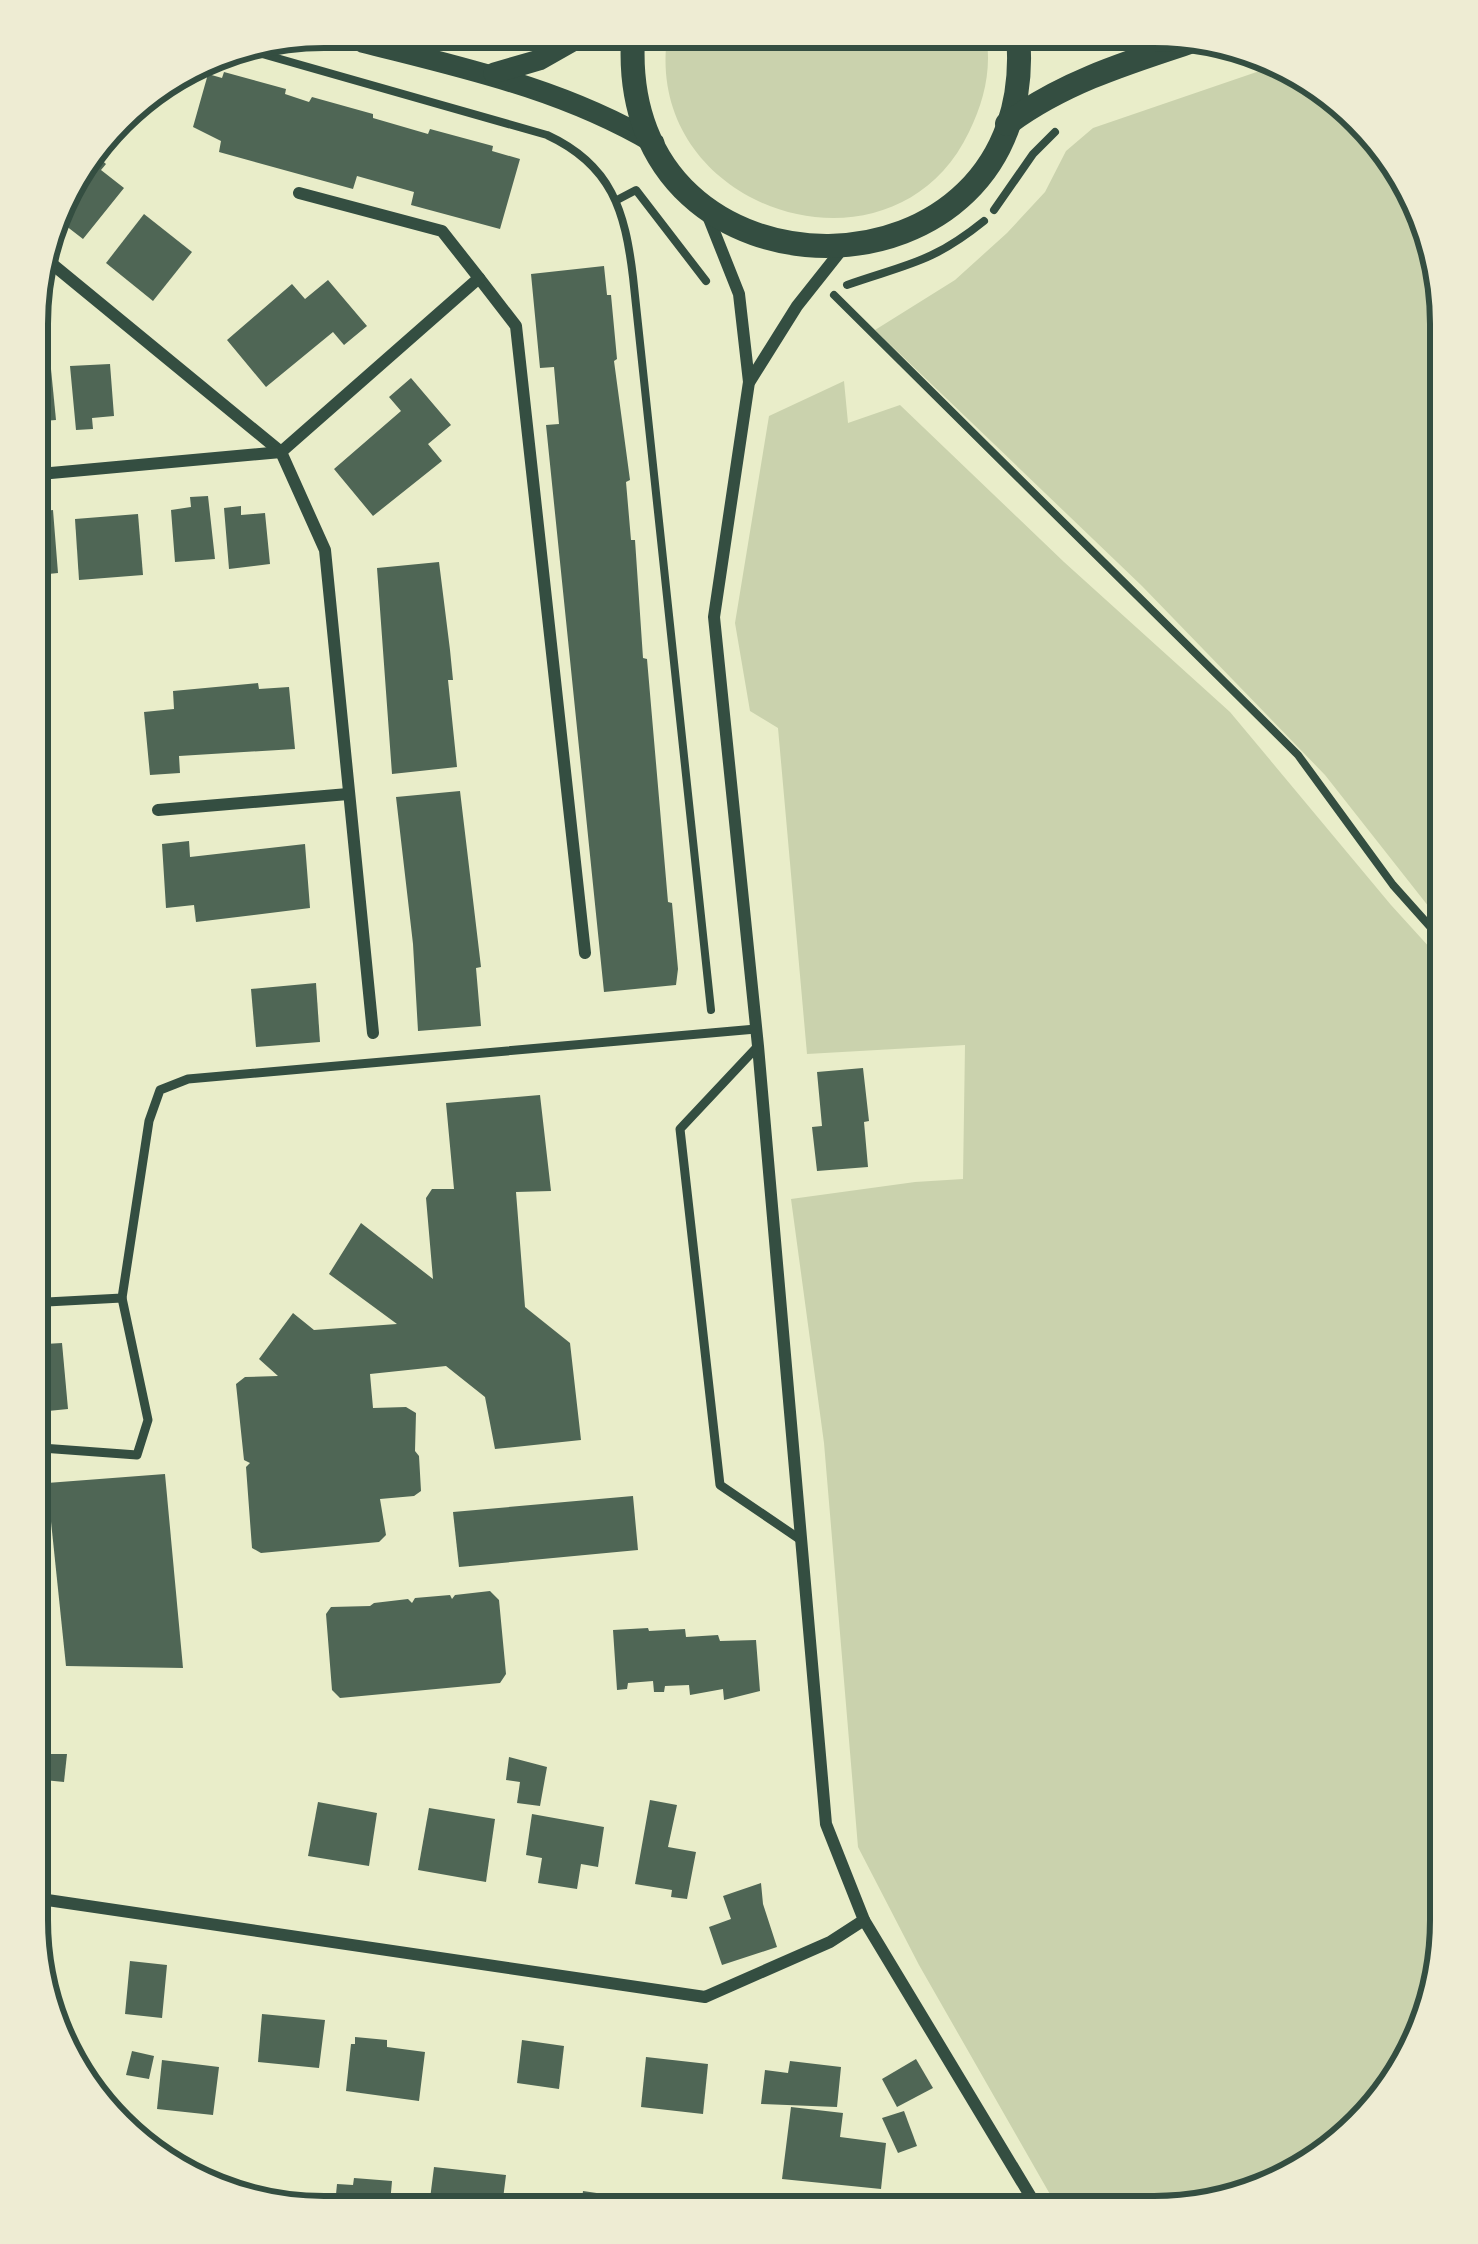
<svg xmlns="http://www.w3.org/2000/svg" width="1478" height="2244" font-family="'Varela Round',sans-serif">
	<style>
		.green { fill: #cad2ad }
		.building { fill: #4f6655 }
		.lines { fill: none; stroke-linecap: round; stroke-linejoin: round }
		.path { stroke: #344e41; stroke-width: 8 }
		.service { stroke: #344e41; stroke-width: 9 }
		.minor { stroke: #344e41; stroke-width: 12 }
		.tertiary { stroke: #344e41; stroke-width: 21 }
		.secondary { stroke: #344e41; stroke-width: 24 }
		.rim { fill: none; stroke: #344e41; stroke-width: 6 }
	</style>
	<rect width="100%" height="100%" fill="#e9edc9"/>
	<g class="green">
		<path d="M986 35C992 69 984 101 969 132 893 291 644 212 667 38Z"/>
		<polygon points="1280,64 1335,89 1428,210 1451,324 1451,935 1325,775 1142,586 875,330 955,280 1007,233 1045,192 1066,151 1093,128"/>
		<polygon points="844,381 848,423 900,405 1064,562 1230,712 1391,905 1451,971 1450,1940 1390,2100 1268,2194 1154,2217 1063,2217 919,1965 858,1847 824,1443 791,1199 915,1182 963,1179 965,1045 807,1054 778,728 750,711 735,623 769,416"/>
	</g>
	<g class="building">
		<polygon points="224,72 286,89 285,94 309,102 312,97 373,114 373,118 428,134 430,129 493,146 492,151 520,159 500,229 411,205 414,192 357,176 353,189 219,152 221,141 193,127 208,74 222,78"/>
		<polygon points="89,149 106,164 101,170 124,188 83,239 61,222 67,214 57,205 67,176"/>
		<polygon points="144,214 192,252 153,301 106,263"/>
		<polygon points="604,266 607,295 611,295 617,359 614,361 630,480 626,482 631,540 635,540 643,658 647,659 668,902 672,903 678,969 676,985 604,992 546,425 559,424 554,367 540,368 531,274"/>
		<polygon points="328,280 367,326 344,345 333,332 266,387 227,340 292,284 305,299"/>
		<polygon points="50,359 56,420 29,422 30,360"/>
		<polygon points="110,364 114,416 92,418 93,429 76,430 70,366"/>
		<polygon points="411,378 451,425 428,444 442,461 373,516 334,469 401,411 389,397"/>
		<polygon points="208,496 215,559 175,562 171,510 191,507 190,497"/>
		<polygon points="241,506 241,515 265,513 270,564 229,569 224,508"/>
		<polygon points="53,510 58,573 29,576 29,523 37,522 36,512"/>
		<polygon points="138,514 143,575 79,580 75,519"/>
		<polygon points="439,562 450,650 453,680 448,680 457,767 392,774 377,568"/>
		<polygon points="258,683 259,689 289,687 295,749 179,756 180,773 150,775 144,712 174,709 173,691"/>
		<polygon points="460,791 481,967 476,968 481,1026 418,1031 413,944 396,797"/>
		<polygon points="189,841 190,857 305,844 310,908 196,922 194,905 166,908 162,844"/>
		<polygon points="316,983 320,1042 256,1047 251,989"/>
		<polygon points="863,1068 869,1121 864,1122 868,1167 817,1171 812,1127 822,1126 817,1072"/>
		<polygon points="540,1095 551,1191 516,1192 525,1307 570,1343 581,1440 495,1449 485,1397 446,1366 370,1374 373,1408 406,1407 416,1413 415,1451 419,1456 421,1491 414,1496 380,1499 386,1535 379,1542 261,1553 252,1548 246,1467 250,1463 244,1460 236,1384 245,1377 278,1376 259,1359 293,1313 314,1330 397,1324 329,1274 361,1223 433,1279 426,1198 432,1189 454,1189 446,1103"/>
		<polygon points="62,1343 68,1409 28,1413 28,1345"/>
		<polygon points="165,1474 183,1668 66,1666 47,1483"/>
		<polygon points="633,1496 638,1550 459,1567 453,1512"/>
		<polygon points="490,1591 499,1600 506,1674 500,1683 340,1698 332,1690 326,1614 331,1607 370,1606 374,1603 408,1599 412,1603 415,1598 450,1595 452,1599 455,1595"/>
		<polygon points="648,1628 649,1631 685,1629 686,1637 718,1635 720,1641 756,1640 760,1691 724,1700 723,1689 690,1695 689,1685 665,1686 664,1692 654,1692 653,1681 628,1683 627,1689 617,1690 613,1630"/>
		<polygon points="37,1754 67,1754 64,1782 34,1779"/>
		<polygon points="509,1757 547,1767 540,1806 517,1803 520,1782 506,1780"/>
		<polygon points="650,1800 677,1805 668,1847 696,1852 687,1899 671,1897 672,1890 635,1884"/>
		<polygon points="318,1802 377,1813 369,1866 308,1856"/>
		<polygon points="429,1808 495,1819 486,1882 418,1870"/>
		<polygon points="532,1814 604,1827 598,1867 581,1864 577,1889 538,1883 542,1858 526,1855"/>
		<polygon points="761,1883 763,1904 777,1947 722,1965 709,1927 731,1919 723,1896"/>
		<polygon points="130,1961 167,1965 162,2018 125,2014"/>
		<polygon points="262,2014 325,2020 319,2068 258,2062"/>
		<polygon points="355,2037 387,2040 387,2047 425,2052 419,2101 346,2091 351,2044 355,2044"/>
		<polygon points="522,2040 564,2046 559,2089 517,2083"/>
		<polygon points="132,2051 154,2056 149,2079 126,2075"/>
		<polygon points="646,2057 708,2064 703,2114 641,2107"/>
		<polygon points="916,2059 933,2088 897,2107 882,2079"/>
		<polygon points="162,2060 219,2067 213,2115 157,2109"/>
		<polygon points="790,2061 841,2067 837,2107 761,2104 765,2070 788,2073"/>
		<polygon points="791,2107 843,2113 840,2137 886,2143 881,2189 782,2179"/>
		<polygon points="904,2111 917,2146 898,2153 882,2118"/>
		<polygon points="434,2167 506,2175 501,2215 428,2215"/>
		<polygon points="354,2178 392,2181 389,2215 334,2215 337,2184 353,2185"/>
		<polygon points="583,2191 617,2196 615,2215 580,2215"/>
	</g>
	<g class="lines">
		<g class="path">
			<path d="M227 44 547 135C612 165 625 211 633 277L711 1010"/>
			<polyline points="617,200 636,190 706,281"/>
			<polyline points="994,210 1033,154 1055,132"/>
			<path d="M847 285C907 264 932 263 984 221"/>
			<polyline points="834,295 1298,755 1393,885 1451,950"/>
		</g>
		<g class="service">
			<polyline points="410,47 440,41"/>
			<polyline points="758,1046 680,1129 720,1485 798,1538"/>
			<polyline points="28,1303 122,1298 149,1121 160,1090 188,1079 756,1029"/>
			<polyline points="28,1447 137,1455 148,1420 122,1298"/>
		</g>
		<g class="minor">
			<polyline points="706,211 739,294 749,382 714,617 758,1046 826,1824 864,1920 1043,2217"/>
			<polyline points="40,254 281,452 325,550 373,1033"/>
			<polyline points="479,278 516,326 585,953"/>
			<polyline points="750,381 797,306 843,248"/>
			<polyline points="29,475 281,452 479,278 442,231 299,193"/>
			<polyline points="158,810 348,794"/>
			<polyline points="27,1897 705,1997 830,1942 864,1920"/>
		</g>
		<g class="tertiary">
			<path d="M362 42C464 68 563 89 654 143"/>
			<polyline points="494,73 539,60 576,39"/>
		</g>
		<g class="secondary">
			<path d="M633 39C617 318 1043 313 1018 35"/>
			<path d="M1007 124C1068 78 1143 58 1214 34"/>
		</g>
	</g>
	<path d="M0 0H1478V2244H0ZM324 48H1154A276 276 0 0 1 1430 324V1920A276 276 0 0 1 1154 2196H324A276 276 0 0 1 48 1920V324A276 276 0 0 1 324 48Z" fill="#eeecd3" fill-rule="evenodd"/>
	<path class="rim" d="M324 48H1154A276 276 0 0 1 1430 324V1920A276 276 0 0 1 1154 2196H324A276 276 0 0 1 48 1920V324A276 276 0 0 1 324 48Z"/>
</svg>
